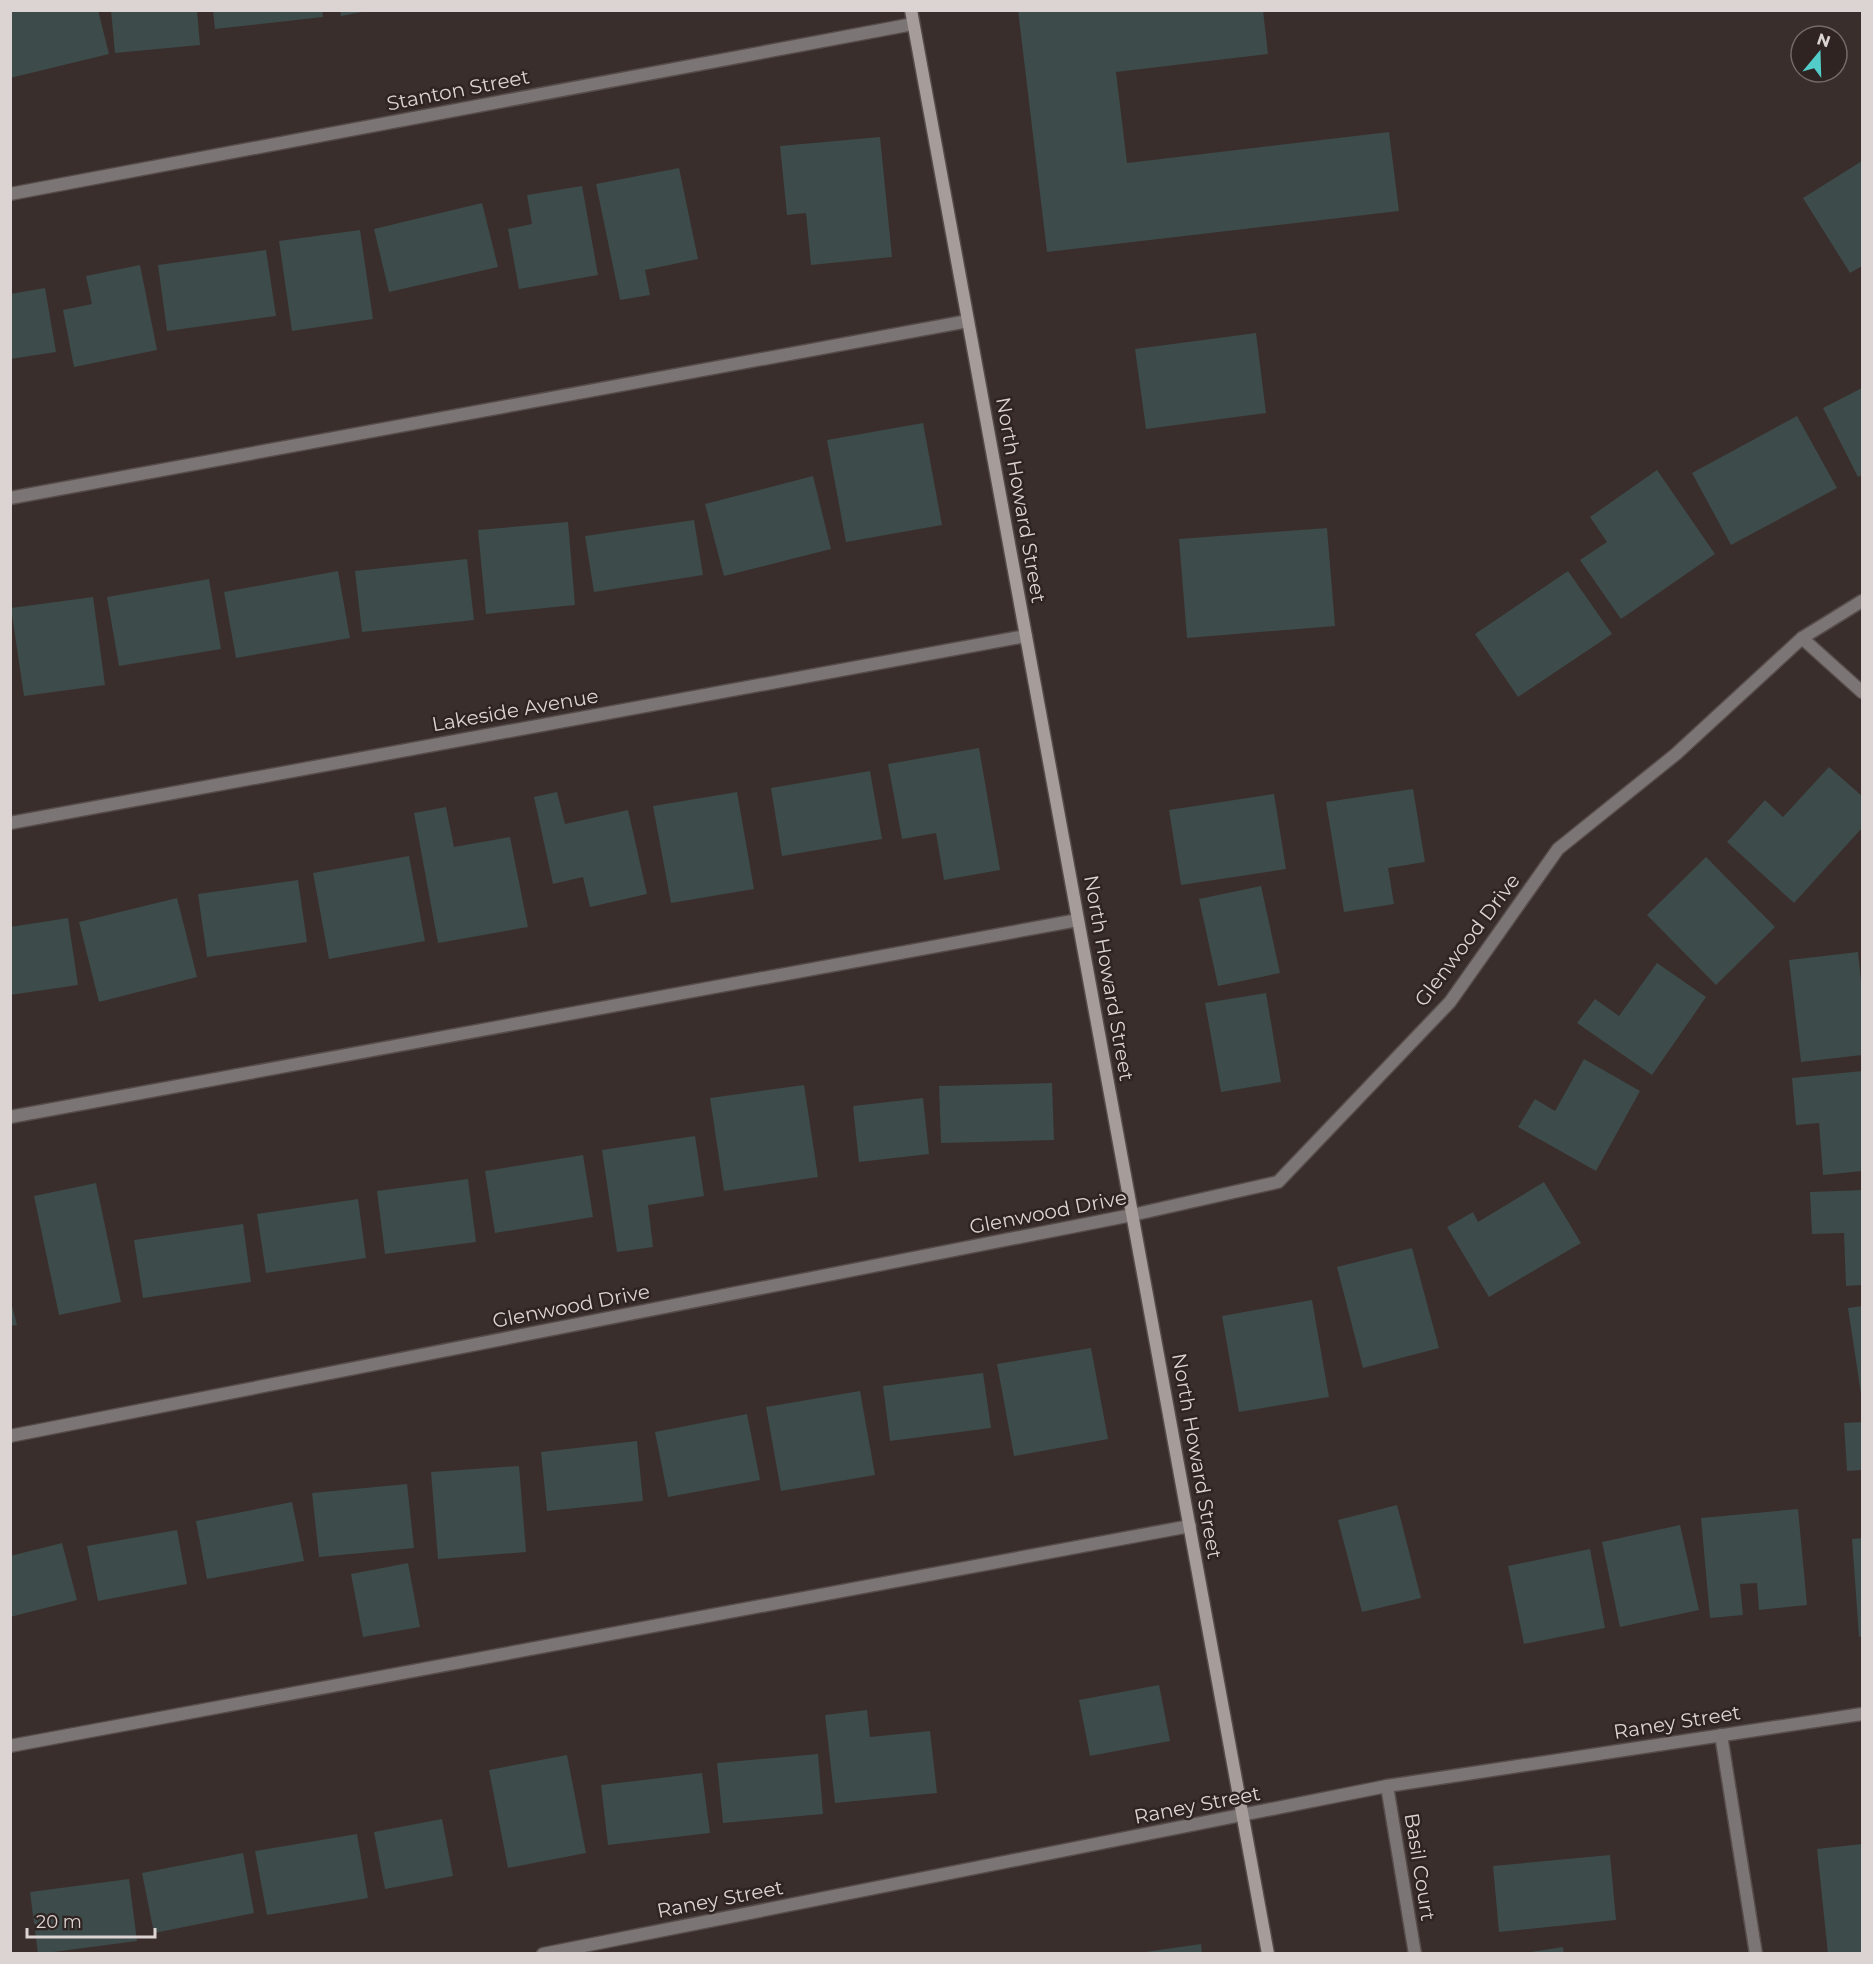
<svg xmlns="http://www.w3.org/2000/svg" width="1873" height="1964" font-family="Montserrat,sans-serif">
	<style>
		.building { fill: #3d4b4a }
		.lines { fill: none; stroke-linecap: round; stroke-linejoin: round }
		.lane-casing { stroke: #564c4a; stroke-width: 15 }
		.street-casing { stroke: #564c4a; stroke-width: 15 }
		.secondary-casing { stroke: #564c4a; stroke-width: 15 }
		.lane { stroke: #7c7575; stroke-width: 12 }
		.street { stroke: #7c7575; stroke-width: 12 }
		.secondary { stroke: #a69c9a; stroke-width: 12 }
		.labels { text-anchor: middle; stroke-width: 5; stroke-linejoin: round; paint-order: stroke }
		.street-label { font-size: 20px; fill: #dcd4d3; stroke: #2f2422 }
	</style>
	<rect width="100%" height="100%" fill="#392e2c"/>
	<g class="building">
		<polygon points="10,10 98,10 109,54 10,78"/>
		<polygon points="111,10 197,10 200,45 115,53"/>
		<polygon points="213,10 322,10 323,17 215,29"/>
		<polygon points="340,10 362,10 362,12 341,16"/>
		<polygon points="1018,10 1263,10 1268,54 1116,72 1127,163 1389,132 1399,211 1047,252"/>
		<polygon points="880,137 892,257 811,265 806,213 787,215 780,146"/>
		<polygon points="1862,161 1862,266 1850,273 1803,198"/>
		<polygon points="679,168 698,259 645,270 650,295 620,300 596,184"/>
		<polygon points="582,186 598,275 519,289 508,229 532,224 527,195"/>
		<polygon points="482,203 498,267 389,292 374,229"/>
		<polygon points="360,230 373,319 292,331 279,241"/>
		<polygon points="266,250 276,316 167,331 158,265"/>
		<polygon points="140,265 157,350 74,367 63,310 92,304 86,276"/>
		<polygon points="45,288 56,352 10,359 10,294"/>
		<polygon points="1256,333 1266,413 1146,429 1135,349"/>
		<polygon points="1862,388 1862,475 1858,477 1823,408"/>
		<polygon points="1797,416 1837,488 1731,545 1692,473"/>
		<polygon points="923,423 942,525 846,542 827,440"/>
		<polygon points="1657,470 1715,554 1621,619 1580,560 1607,542 1590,517"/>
		<polygon points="813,476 831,549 724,576 705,504"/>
		<polygon points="694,520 703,575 594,592 585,536"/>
		<polygon points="568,522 575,605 486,614 478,530"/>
		<polygon points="1327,528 1335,626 1187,638 1179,539"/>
		<polygon points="467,559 474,620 362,632 355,571"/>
		<polygon points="338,571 350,638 236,658 224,592"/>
		<polygon points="1568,571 1612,634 1518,697 1475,634"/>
		<polygon points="209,579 221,649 119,666 107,597"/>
		<polygon points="93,597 105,685 24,696 11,608"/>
		<polygon points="979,748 1000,870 944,880 936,833 902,839 888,764"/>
		<polygon points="1829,767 1862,796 1862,828 1794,903 1727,842 1765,800 1783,817"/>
		<polygon points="870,771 882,839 782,856 771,788"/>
		<polygon points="1413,789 1425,862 1388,868 1394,904 1344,912 1326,802"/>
		<polygon points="557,792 565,824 628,810 647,894 590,907 583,877 553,884 534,797"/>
		<polygon points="737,792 754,889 671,903 653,806"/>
		<polygon points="1274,794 1286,869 1181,885 1169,810"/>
		<polygon points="446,807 454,847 510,837 528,927 438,943 414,813"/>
		<polygon points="409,856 425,941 329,959 313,873"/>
		<polygon points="1706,857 1775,927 1716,985 1647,915"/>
		<polygon points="298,880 307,942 207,957 198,894"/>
		<polygon points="1261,886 1280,973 1218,986 1199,899"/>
		<polygon points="177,898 197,977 99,1002 79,922"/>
		<polygon points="68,918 78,985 10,995 10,927"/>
		<polygon points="1858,952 1862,991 1862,1055 1801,1062 1789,960"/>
		<polygon points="1657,963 1706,997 1652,1075 1577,1023 1595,999 1619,1016"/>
		<polygon points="1266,993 1281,1082 1221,1092 1205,1003"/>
		<polygon points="1584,1059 1640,1091 1596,1171 1518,1127 1535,1099 1555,1111"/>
		<polygon points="1862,1071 1862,1171 1823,1175 1819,1123 1796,1125 1792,1078"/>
		<polygon points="1052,1083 1054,1140 941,1143 939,1086"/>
		<polygon points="804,1085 818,1177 724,1191 710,1098"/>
		<polygon points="923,1098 929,1154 859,1162 853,1106"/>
		<polygon points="695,1136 704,1196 648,1205 653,1247 617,1252 602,1150"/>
		<polygon points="583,1155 593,1217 495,1233 485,1171"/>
		<polygon points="468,1179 476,1242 385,1254 377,1191"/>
		<polygon points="1544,1182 1581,1243 1489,1297 1447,1227 1473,1212 1478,1222"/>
		<polygon points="96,1183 121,1302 59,1315 34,1196"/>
		<polygon points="1862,1190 1862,1285 1846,1286 1844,1233 1812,1234 1810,1192"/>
		<polygon points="358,1199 366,1258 266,1273 257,1214"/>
		<polygon points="243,1224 251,1282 143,1298 134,1240"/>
		<polygon points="1412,1248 1439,1348 1363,1368 1337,1267"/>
		<polygon points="10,1298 17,1325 10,1326"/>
		<polygon points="1312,1300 1329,1397 1239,1412 1222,1316"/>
		<polygon points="1862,1306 1862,1394 1861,1394 1848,1308"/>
		<polygon points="1091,1348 1108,1439 1014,1456 997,1364"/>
		<polygon points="983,1373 991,1428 890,1441 883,1386"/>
		<polygon points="860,1391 875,1475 781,1491 766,1407"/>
		<polygon points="747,1414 760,1480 668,1497 655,1432"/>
		<polygon points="1862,1422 1862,1470 1847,1471 1844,1423"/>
		<polygon points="637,1441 643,1501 547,1511 541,1452"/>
		<polygon points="519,1466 526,1552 438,1559 431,1472"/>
		<polygon points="407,1484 414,1548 319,1557 312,1493"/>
		<polygon points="292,1502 304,1561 207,1579 196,1521"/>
		<polygon points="1397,1505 1421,1598 1362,1612 1338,1520"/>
		<polygon points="1798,1509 1807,1605 1759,1610 1757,1583 1740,1584 1743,1615 1710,1618 1701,1518"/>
		<polygon points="1680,1525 1699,1610 1620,1627 1602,1542"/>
		<polygon points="177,1530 187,1584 98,1601 87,1546"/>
		<polygon points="1862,1538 1862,1636 1859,1637 1852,1539"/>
		<polygon points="62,1543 77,1600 10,1617 10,1556"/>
		<polygon points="1590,1549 1605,1628 1524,1644 1508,1566"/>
		<polygon points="408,1563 420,1627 363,1637 351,1574"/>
		<polygon points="1159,1685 1170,1741 1090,1756 1079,1700"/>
		<polygon points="867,1710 870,1737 930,1731 937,1793 835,1803 825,1715"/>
		<polygon points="818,1754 823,1814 723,1823 717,1763"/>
		<polygon points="567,1755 586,1853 508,1868 489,1770"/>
		<polygon points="702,1773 710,1833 608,1845 601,1785"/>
		<polygon points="442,1819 453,1876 385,1889 374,1832"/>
		<polygon points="357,1834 368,1898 267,1915 255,1851"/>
		<polygon points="1862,1844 1862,1954 1828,1954 1817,1849"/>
		<polygon points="243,1853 254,1913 154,1933 142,1873"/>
		<polygon points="1610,1855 1616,1920 1499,1932 1493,1866"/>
		<polygon points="129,1879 137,1941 38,1954 30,1892"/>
		<polygon points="1201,1944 1202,1954 1145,1954 1145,1952"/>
		<polygon points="1563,1947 1564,1954 1531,1954 1531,1952"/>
	</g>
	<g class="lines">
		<g class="lane-casing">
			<g id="lane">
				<polyline points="10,498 968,321"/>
				<polyline points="10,1117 1078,920"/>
				<polyline points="1721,1735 1756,1954"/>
				<polyline points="10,1746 1190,1526"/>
			</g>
		</g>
		<g class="street-casing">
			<g id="street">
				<polyline points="10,194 913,24"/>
				<polyline points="1802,638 1862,692"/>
				<polyline points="10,823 1026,636"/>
				<polyline points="10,1436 1132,1215 1278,1182 1450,1002 1558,849 1676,754 1802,638 1862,601"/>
				<polyline points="1387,1786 1415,1954"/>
				<polyline points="543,1954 1387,1786 1862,1714"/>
			</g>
		</g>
		<g class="secondary-casing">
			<polyline id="secondary" points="911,10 1268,1954"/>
		</g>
		<use href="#lane" class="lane"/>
		<use href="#street" class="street"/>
		<use href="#secondary" class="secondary"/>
	</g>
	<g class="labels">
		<g class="street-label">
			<text transform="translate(458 90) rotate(-11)" y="7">Stanton Street</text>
			<text transform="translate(1021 500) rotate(80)" y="7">North Howard Street</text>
			<text transform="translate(515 710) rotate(-10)" y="7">Lakeside Avenue</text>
			<text transform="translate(1467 940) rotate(-53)" y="7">Glenwood Drive</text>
			<text transform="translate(1109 978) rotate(80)" y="7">North Howard Street</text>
			<text transform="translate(1048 1212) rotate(-11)" y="7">Glenwood Drive</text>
			<text transform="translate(571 1306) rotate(-11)" y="7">Glenwood Drive</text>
			<text transform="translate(1197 1456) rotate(80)" y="7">North Howard Street</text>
			<text transform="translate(1677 1722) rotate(-9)" y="7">Raney Street</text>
			<text transform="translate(1197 1805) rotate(-11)" y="7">Raney Street</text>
			<text transform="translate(1420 1867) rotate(81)" y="7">Basil Court</text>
			<text transform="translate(720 1899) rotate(-11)" y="7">Raney Street</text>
		</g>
	</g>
	<rect width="1873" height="1964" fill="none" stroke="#dcd4d3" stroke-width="24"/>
	<g transform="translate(1819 54) rotate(19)"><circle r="28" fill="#2f2422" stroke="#746a69" stroke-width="1.5"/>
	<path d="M0-4.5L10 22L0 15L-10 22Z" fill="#53cdc9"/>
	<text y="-9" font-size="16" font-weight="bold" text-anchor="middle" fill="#dcd4d3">N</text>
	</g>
	<path d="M27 1928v9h128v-9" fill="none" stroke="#dcd4d3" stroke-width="3"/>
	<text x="36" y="1928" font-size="18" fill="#dcd4d3" stroke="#2f2422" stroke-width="4.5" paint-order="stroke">20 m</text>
</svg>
